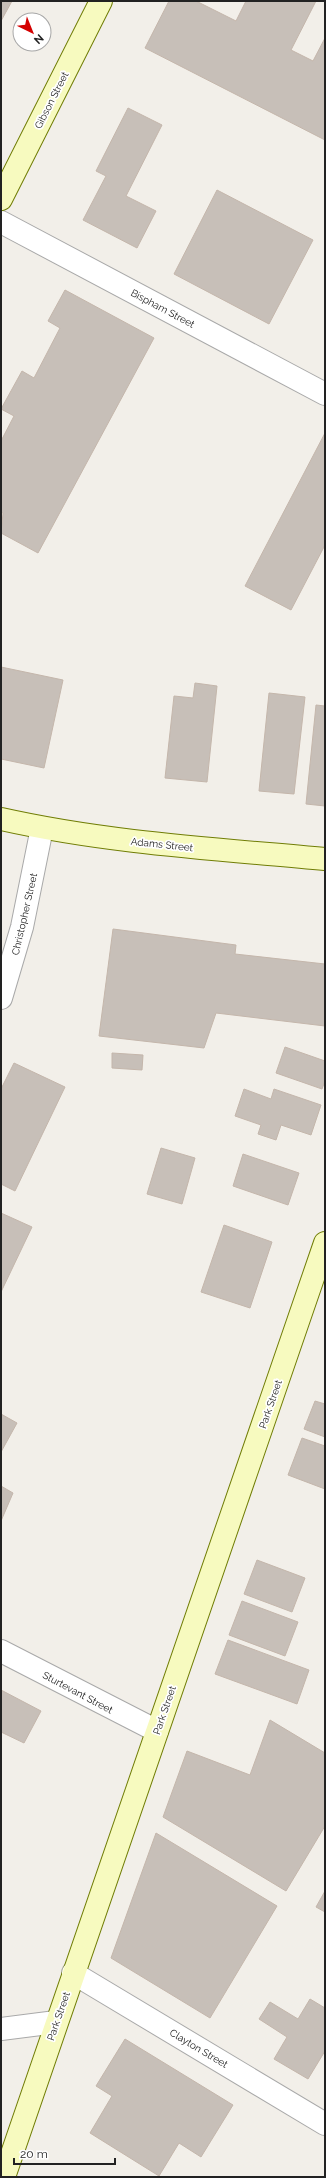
<svg xmlns="http://www.w3.org/2000/svg" width="326" height="2178" font-family="Raleway,sans-serif">
	<style>
		.building { fill: #c7bfb8; stroke: #c4b6ab }
		.lines { fill: none; stroke-linecap: round; stroke-linejoin: round }
		.street-casing { stroke: #a9a9a9; stroke-width: 24 }
		.secondary-casing { stroke: #707d05; stroke-width: 24 }
		.street { stroke: #fff; stroke-width: 22 }
		.secondary { stroke: #f7fabf; stroke-width: 22 }
		.labels { text-anchor: middle; stroke-width: 3.5; stroke-linejoin: round; paint-order: stroke }
		.street-label { font-size: 10px; fill: #222; stroke: #fff }
	</style>
	<rect width="100%" height="100%" fill="#f2efe9"/>
	<g class="building">
		<polygon points="1,1 12,1 1,21"/>
		<polygon points="169,1 196,1 236,21 246,1 316,1 291,50 313,61 325,38 325,140 145,48"/>
		<polygon points="128,108 162,125 126,196 156,211 137,248 83,220 106,176 96,171"/>
		<polygon points="217,190 313,240 269,324 174,274"/>
		<polygon points="65,290 154,338 38,553 1,533 3,513 1,512 1,441 14,416 1,409 22,371 34,378 60,328 48,321"/>
		<polygon points="325,433 325,545 291,610 245,586"/>
		<polygon points="1,667 63,680 44,768 1,759"/>
		<polygon points="195,683 217,686 207,782 165,778 174,696 193,698"/>
		<polygon points="269,693 305,697 294,794 259,791"/>
		<polygon points="316,705 325,706 325,806 306,804"/>
		<polygon points="113,929 236,945 235,954 325,964 325,1026 216,1013 204,1048 99,1036"/>
		<polygon points="285,1047 325,1061 325,1081 322,1089 276,1073"/>
		<polygon points="112,1053 143,1055 142,1070 112,1068"/>
		<polygon points="14,1063 65,1087 15,1191 1,1184 1,1089"/>
		<polygon points="244,1089 271,1099 274,1089 321,1105 311,1135 281,1125 276,1140 258,1134 261,1125 235,1116"/>
		<polygon points="161,1148 195,1158 182,1204 147,1194"/>
		<polygon points="243,1154 299,1173 288,1205 233,1186"/>
		<polygon points="1,1213 32,1227 1,1292"/>
		<polygon points="224,1225 272,1242 250,1308 201,1292"/>
		<polygon points="315,1401 325,1404 325,1437 304,1429"/>
		<polygon points="1,1414 17,1423 1,1452"/>
		<polygon points="302,1438 325,1446 325,1489 288,1475"/>
		<polygon points="1,1486 13,1493 1,1521"/>
		<polygon points="257,1560 305,1578 292,1612 244,1594"/>
		<polygon points="242,1601 298,1622 285,1656 229,1635"/>
		<polygon points="228,1640 309,1670 297,1704 215,1674"/>
		<polygon points="1,1690 41,1711 24,1743 1,1732"/>
		<polygon points="270,1720 325,1753 325,1826 286,1891 163,1817 187,1751 250,1775"/>
		<polygon points="156,1833 277,1906 210,2018 111,1958"/>
		<polygon points="325,1891 325,1912 316,1907"/>
		<polygon points="310,1999 325,2008 325,2051 308,2079 274,2059 287,2037 259,2019 270,2002 298,2019"/>
		<polygon points="125,2039 233,2105 201,2157 179,2143 159,2176 90,2133 112,2096 96,2086"/>
	</g>
	<g class="lines">
		<g class="street-casing">
			<g id="street">
				<polyline points="1,222 325,394"/>
				<polyline points="1,998 22,927 42,828"/>
				<polyline points="1,1651 157,1731"/>
				<polyline points="73,1973 325,2124"/>
				<polyline points="1,2029 56,2022"/>
			</g>
		</g>
		<g class="secondary-casing">
			<g id="secondary">
				<polyline points="1,199 101,1"/>
				<path d="M1 819C108 843 217 849 325 859"/>
				<polyline points="4,2177 325,1243"/>
			</g>
		</g>
		<use href="#street" class="street"/>
		<use href="#secondary" class="secondary"/>
	</g>
	<g class="labels">
		<g class="street-label">
			<text transform="translate(51 100) rotate(-63)" y="4">Gibson Street</text>
			<text transform="translate(163 308) rotate(28)" y="4">Bispham Street</text>
			<text transform="translate(162 844) rotate(6)" y="4">Adams Street</text>
			<text transform="translate(24 914) rotate(-77)" y="4">Christopher Street</text>
			<text transform="translate(270 1404) rotate(-71)" y="4">Park Street</text>
			<text transform="translate(78 1692) rotate(28)" y="4">Sturtevant Street</text>
			<text transform="translate(164 1710) rotate(-71)" y="4">Park Street</text>
			<text transform="translate(58 2016) rotate(-71)" y="4">Park Street</text>
			<text transform="translate(199 2048) rotate(31)" y="4">Clayton Street</text>
		</g>
	</g>
	<rect width="326" height="2178" fill="none" stroke="#222222" stroke-width="4"/>
	<g transform="translate(32 32) rotate(137)"><circle r="19" fill="#ffffff" stroke="#a7a7a7"/>
	<path d="M0-3L7 15L0 10L-7 15Z" fill="#d40000"/>
	<text y="-6" font-size="11" font-weight="bold" text-anchor="middle" fill="#222222">N</text>
	</g>
	<path d="M14 2158v6h101v-6" fill="none" stroke="#222222" stroke-width="2"/>
	<text x="20" y="2158" font-size="12" fill="#222222" stroke="#ffffff" stroke-width="3" paint-order="stroke">20 m</text>
</svg>
